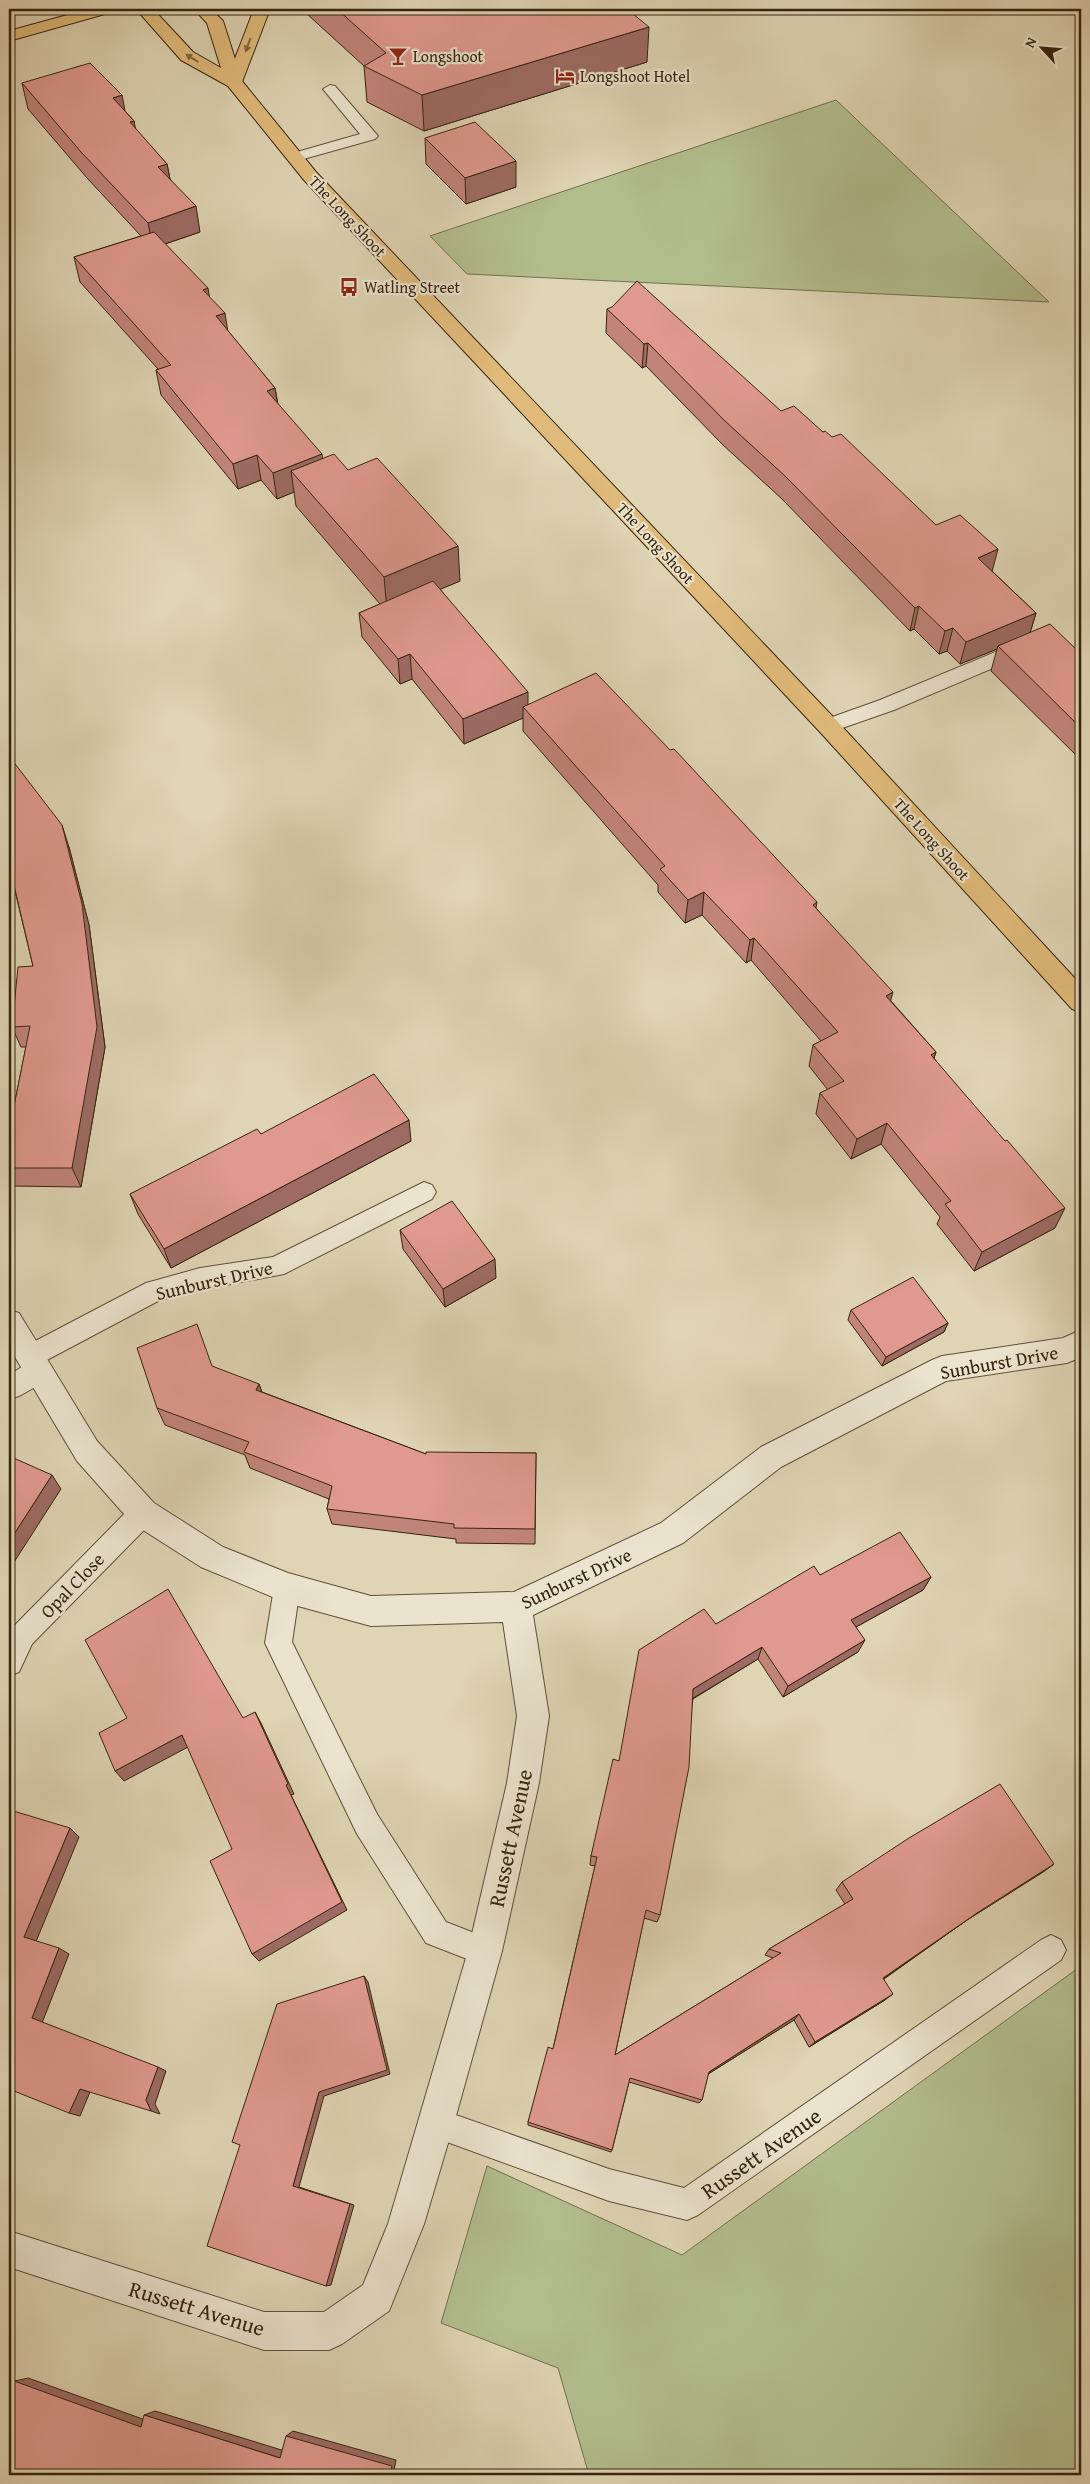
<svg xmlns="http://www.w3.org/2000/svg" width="1090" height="2484" font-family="'Gentium Book Plus',serif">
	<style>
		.green { fill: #b2bd8d; stroke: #74704e }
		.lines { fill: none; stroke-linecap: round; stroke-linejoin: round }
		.service-casing { stroke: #605038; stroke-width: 2 }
		.minor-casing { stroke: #605038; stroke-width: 2 }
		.primary-casing { stroke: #36240e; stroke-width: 2 }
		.trunk-casing { stroke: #36240e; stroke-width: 2 }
		.service { fill: #eae3ce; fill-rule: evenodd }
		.minor { fill: #eae3ce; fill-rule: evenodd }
		.primary { fill: #e0ba7a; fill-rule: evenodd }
		.trunk { fill: #e0ba7a; fill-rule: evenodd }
		.wall { fill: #c1847b; stroke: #36240e }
		.shaded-wall { fill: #9d6b64; stroke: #36240e }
		.building { fill: #e0998f; stroke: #36240e }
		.oneway { fill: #82683f }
		.labels { text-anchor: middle; stroke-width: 4.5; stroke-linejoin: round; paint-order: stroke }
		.far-poi-label { font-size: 16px; fill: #36240e; stroke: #eae3ce; text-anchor: start }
		.far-street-label { font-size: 16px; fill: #36240e; stroke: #eae3ce }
		.street-label { font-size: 19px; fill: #36240e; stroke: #eae3ce }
		.near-street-label { font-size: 22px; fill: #36240e; stroke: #eae3ce }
	</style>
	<rect width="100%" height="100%" fill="#dfd4b4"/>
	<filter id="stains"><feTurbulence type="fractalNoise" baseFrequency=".004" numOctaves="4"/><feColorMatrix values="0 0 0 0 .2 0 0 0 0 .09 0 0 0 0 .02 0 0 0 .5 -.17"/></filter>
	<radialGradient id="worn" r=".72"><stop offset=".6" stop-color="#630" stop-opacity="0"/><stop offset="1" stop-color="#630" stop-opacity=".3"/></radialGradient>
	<g class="green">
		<polygon points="836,100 1049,302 467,274 430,236"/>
		<polygon points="1081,1966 1081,2475 589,2475 558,2368 441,2323 487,2166 682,2255"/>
	</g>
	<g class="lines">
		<g class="service-casing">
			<g id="service">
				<polygon points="330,85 335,86 378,136 375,139 300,160 290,160 287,157 290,154 360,134 323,89"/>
				<polygon points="1024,640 1031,642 1034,647 1031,652 894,710 828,733 821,731 818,726 821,721 880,700"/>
				<path d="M424 1182 432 1185 436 1192 432 1199 284 1274 200 1290 160 1300 45 1361 50 1370C44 1384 23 1395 9 1400V1375L25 1365 19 1356 22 1348 146 1283 200 1268 273 1257Z"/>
				<polygon points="143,1501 152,1504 156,1513 152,1522 32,1644 19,1672 9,1676 9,1635 14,1626 134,1504"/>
				<polygon points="287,1575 296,1579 300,1588 292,1642 377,1814 446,1922 495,1941 500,1951 495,1961 485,1966 426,1943 357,1834 265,1643 274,1588 278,1579"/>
				<polygon points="1051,1935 1061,1940 1066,1950 1061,1960 698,2215 687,2220 609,2201 436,2138 425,2134 421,2123 425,2112 436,2108 609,2169 684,2188 1041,1940"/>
			</g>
		</g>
		<g class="minor-casing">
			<polygon id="minor" points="9,1310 19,1313 97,1441 154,1503 223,1547 288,1573 371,1596 514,1592 661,1523 761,1447 932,1360 942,1356 1063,1338 1081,1330 1081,1357 1067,1363 946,1381 781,1467 683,1543 533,1615 549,1716 539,1783 502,1951 454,2123 424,2224 389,2311 342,2344 329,2350 264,2350 9,2267 9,2231 264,2312 324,2312 363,2285 388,2224 468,1951 507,1783 517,1716 503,1622 371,1626 287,1603 201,1567 132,1523 77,1461 9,1347"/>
		</g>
		<g class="primary-casing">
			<polygon id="primary" points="136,9 153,9 193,52 221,68 207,23 194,9 211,9 223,21 242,81 316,172 836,720 1081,985 1081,1012 1072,1009 820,732 304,180 228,86 181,60"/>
		</g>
		<g class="trunk-casing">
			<g id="trunk">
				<polygon points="89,9 114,9 112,12 9,41 9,31"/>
				<polygon points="254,9 270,9 242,82 240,86 228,86 226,82"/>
			</g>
		</g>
		<use href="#service" class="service"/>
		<use href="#minor" class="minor"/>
		<use href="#primary" class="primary"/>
		<use href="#trunk" class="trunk"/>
	</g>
	<g class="wall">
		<polygon points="306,9 627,9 647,62 424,131 367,102 364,66 307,14"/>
		<polygon points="22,83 125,111 134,121 135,129 167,164 170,179 200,232 165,244 209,297 228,331 275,388 278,404 322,459 348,470 460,581 440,589 528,705 816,908 891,1001 936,1052 934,1058 1055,1228 974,1271 937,1224 940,1217 881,1144 851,1159 816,1114 820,1093 828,1090 809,1066 813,1045 821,1041 751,960 746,963 702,915 685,923 658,892 658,885 523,731 523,718 464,744 412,679 400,684 362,637 359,613 380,604 296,506 294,492 277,499 261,480 238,489 161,395 156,370 158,369 80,282 74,257 141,236 87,178 28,109"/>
		<polygon points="425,138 516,187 466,204 426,164"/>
		<polygon points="607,309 781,411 823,432 992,571 1036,613 1030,633 1081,654 1081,760 991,671 997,649 960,664 947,651 939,654 914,629 910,631 782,499 723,445 646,366 642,368 606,333"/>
		<polygon points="9,756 69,847 89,925 105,1047 81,1187 11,1186 9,1182 9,1131 26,1047 21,1047 12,1027 33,966 10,870 9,868"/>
		<polygon points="261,1134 411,1141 171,1268 138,1214 130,1194"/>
		<polygon points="400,1230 496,1278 445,1307 403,1249"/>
		<polygon points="851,1310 948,1323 944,1332 882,1366 848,1320"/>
		<polygon points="259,1384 262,1392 426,1454 536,1453 535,1544 456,1543 456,1539 332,1524 327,1509 329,1499 250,1468 245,1455 165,1425 157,1408"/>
		<polygon points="820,1575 931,1577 923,1590 856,1627 858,1652 783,1697 758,1659 693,1699 660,1915 657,1922 644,1918 615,2055 773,1958 765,1955 769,1949 845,1904 836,1890 842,1882 1054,1864 1043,1872 967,1920 884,1979 885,2000 809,2047 794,2020 708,2074 702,2100 699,2103 629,2082 612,2150 611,2152 528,2125 528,2122 553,2049 595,1866 590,1865 591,1856 619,1761 716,1624"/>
	</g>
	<g class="shaded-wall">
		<polygon points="649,27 647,62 424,131 422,95"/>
		<polygon points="122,95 127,121 113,98"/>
		<polygon points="134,121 139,147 130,122"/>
		<polygon points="516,161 516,187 466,204 465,178"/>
		<polygon points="167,164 172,189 158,167"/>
		<polygon points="196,206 200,232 153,248 148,223"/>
		<polygon points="208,288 212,313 203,290"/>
		<polygon points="225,313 229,339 216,316"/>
		<polygon points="648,343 646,366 642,368 644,344"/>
		<polygon points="275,388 279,414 267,391"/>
		<polygon points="322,454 325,480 291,471 294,492 277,499 273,473"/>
		<polygon points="257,455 261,480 238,489 233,464"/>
		<polygon points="458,546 460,581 387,612 384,577"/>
		<polygon points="998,549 992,572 978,558"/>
		<polygon points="919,606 914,629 910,631 915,608"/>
		<polygon points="1036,613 1029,636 998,646 997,649 960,664 966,642"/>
		<polygon points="953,628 947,651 939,654 945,631"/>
		<polygon points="410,654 412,679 400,684 398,659"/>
		<polygon points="528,692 528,712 523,707 523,718 464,744 463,719"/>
		<polygon points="62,825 69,847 89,925 105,1047 81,1187 72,1168"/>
		<polygon points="704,892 702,915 685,923 688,900"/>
		<polygon points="817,902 813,925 813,905"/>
		<polygon points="754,938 751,960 746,963 750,940"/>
		<polygon points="893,992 887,1014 886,996"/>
		<polygon points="936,1052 929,1073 931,1055"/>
		<polygon points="409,1120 411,1141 171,1268 164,1249"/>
		<polygon points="887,1123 881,1144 851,1159 857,1139"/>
		<polygon points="1065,1208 1055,1228 974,1271 982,1252"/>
		<polygon points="495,1259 496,1278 445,1307 443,1289"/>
		<polygon points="948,1323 944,1332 882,1366 886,1357"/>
		<polygon points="259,1384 265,1402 256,1390"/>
		<polygon points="52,1475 61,1489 9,1570 9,1542"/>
		<polygon points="931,1577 923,1590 845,1633 851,1620"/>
		<polygon points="865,1640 858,1652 783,1697 788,1686"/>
		<polygon points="762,1647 758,1659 690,1700 693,1689"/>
		<polygon points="255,1712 261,1723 294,1794 291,1795 347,1910 259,1961 252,1954 286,1785"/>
		<polygon points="182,1735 190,1746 124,1781 115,1771"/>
		<polygon points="70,1828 79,1837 35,1944 24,1937"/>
		<polygon points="1054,1864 1043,1872 967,1920 876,1984 977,1913"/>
		<polygon points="59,1948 69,1954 42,2023 32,2018"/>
		<polygon points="364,1976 368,1982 390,2074 324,2096 299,2187 354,2205 331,2285 326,2286 293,2186 319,2092"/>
		<polygon points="893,1994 885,2000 809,2047 815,2042"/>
		<polygon points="799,2014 794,2020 705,2076 709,2072"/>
		<polygon points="158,2067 166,2071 155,2104 160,2114 151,2111 146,2100"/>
		<polygon points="9,2089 12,2090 9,2098"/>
		<polygon points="80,2089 90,2092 80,2116 69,2113"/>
		<polygon points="28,2378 151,2422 141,2427 9,2387 9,2379 15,2381"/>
		<polygon points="155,2411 288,2452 280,2458 144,2415"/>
		<polygon points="293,2431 396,2460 393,2475 390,2475 286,2436"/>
	</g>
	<g class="building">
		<polygon points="337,9 627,9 649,27 422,95 364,66 386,53"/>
		<polygon points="90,63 122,95 113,98 134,121 130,122 167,164 158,167 196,206 148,223 81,152 22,83"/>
		<polygon points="475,122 516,161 465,178 425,138"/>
		<polygon points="154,232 208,288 203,290 225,313 216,316 275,388 267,391 322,454 273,473 257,455 233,464 156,370 171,365 74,257"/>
		<polygon points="637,281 781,411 794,406 823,432 825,431 832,437 841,434 936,525 960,515 998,549 978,558 1036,613 966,642 953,628 945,631 919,606 915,608 785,476 725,421 648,343 644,344 607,309 612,307"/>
		<polygon points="334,454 348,470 377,458 458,546 384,577 291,471"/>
		<polygon points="433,581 528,692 463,719 410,654 398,659 359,613"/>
		<polygon points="1050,624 1081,654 1081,728 998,646"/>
		<polygon points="596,673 670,750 674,749 817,902 813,905 893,992 886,996 936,1052 931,1055 1005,1141 1007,1140 1065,1208 982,1252 945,1204 951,1201 887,1123 857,1139 820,1093 844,1081 813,1045 838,1032 754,938 750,940 704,892 688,900 660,869 665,866 523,707"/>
		<polygon points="9,756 62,825 82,904 97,1027 72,1168 9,1168 9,1131 30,1026 12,1027 18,967 33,966 9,864"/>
		<polygon points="374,1074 409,1120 164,1249 130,1194 257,1129 261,1134"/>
		<polygon points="452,1201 495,1259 443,1289 400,1230"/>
		<polygon points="913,1277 948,1323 886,1357 851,1310"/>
		<polygon points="197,1324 212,1366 259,1384 256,1390 426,1454 426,1452 536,1453 535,1529 454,1528 454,1524 327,1509 332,1486 244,1452 249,1442 157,1408 137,1348"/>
		<polygon points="9,1456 52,1475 9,1542"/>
		<polygon points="900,1532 931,1577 851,1620 865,1640 788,1686 762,1647 693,1689 689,1767 660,1915 646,1910 615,2055 781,1953 769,1949 853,1899 842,1882 909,1838 1000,1784 1054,1864 977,1913 883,1978 893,1994 815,2042 799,2014 709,2072 702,2100 630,2078 612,2150 528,2122 548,2047 553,2049 597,1857 591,1856 613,1759 619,1761 639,1650 704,1609 716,1624 814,1566 820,1575"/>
		<polygon points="168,1589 243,1718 255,1712 288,1784 286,1785 342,1902 252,1954 210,1861 232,1849 182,1735 115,1771 99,1733 127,1718 85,1640"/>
		<polygon points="10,1810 70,1828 24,1937 59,1948 32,2018 158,2067 146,2100 151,2111 80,2089 69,2113 9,2089 9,1812"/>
		<polygon points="364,1976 387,2070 319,2092 293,2186 350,2204 326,2286 207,2246 240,2145 232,2142 277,2004"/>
		<polygon points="14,2381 141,2427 144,2415 280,2458 286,2436 392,2466 390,2475 9,2475 9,2387 12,2388"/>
	</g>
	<defs><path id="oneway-solid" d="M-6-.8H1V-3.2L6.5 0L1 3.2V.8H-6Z" transform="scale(1.25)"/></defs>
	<g class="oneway">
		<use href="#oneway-solid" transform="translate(248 45) rotate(110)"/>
		<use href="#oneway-solid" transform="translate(192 58) rotate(-148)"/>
	</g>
	<defs>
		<g id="bar-bare" transform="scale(1.5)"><path d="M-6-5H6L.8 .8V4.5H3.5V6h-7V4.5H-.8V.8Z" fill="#8f2418" stroke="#eae3ce" stroke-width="2.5" paint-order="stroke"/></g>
		<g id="hotel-bare" transform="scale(1.5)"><path d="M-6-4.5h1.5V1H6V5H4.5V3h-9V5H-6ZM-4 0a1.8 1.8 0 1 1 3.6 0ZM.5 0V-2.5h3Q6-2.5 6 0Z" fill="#8f2418" stroke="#eae3ce" stroke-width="2.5" paint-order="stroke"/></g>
		<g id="bus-bare" transform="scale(1.5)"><path d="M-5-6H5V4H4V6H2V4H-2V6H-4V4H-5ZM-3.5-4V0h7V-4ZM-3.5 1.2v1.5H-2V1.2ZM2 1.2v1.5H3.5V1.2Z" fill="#8f2418" stroke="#eae3ce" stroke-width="2.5" paint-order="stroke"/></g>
	</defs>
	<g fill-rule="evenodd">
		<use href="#bar-bare" x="398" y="56"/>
		<use href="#hotel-bare" x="565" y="76"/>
		<use href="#bus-bare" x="349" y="287"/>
	</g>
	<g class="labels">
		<g class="far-poi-label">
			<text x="413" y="62">Longshoot</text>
			<text x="580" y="82">Longshoot Hotel</text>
			<text x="364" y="293">Watling Street</text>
		</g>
		<g class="far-street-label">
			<text transform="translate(348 216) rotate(47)" y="6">The Long Shoot</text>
			<text transform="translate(656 543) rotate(47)" y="6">The Long Shoot</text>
			<text transform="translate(932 839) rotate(48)" y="6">The Long Shoot</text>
		</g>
		<g class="street-label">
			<text transform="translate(214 1280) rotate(-13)" y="7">Sunburst Drive</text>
			<text transform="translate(999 1362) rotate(-10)" y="7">Sunburst Drive</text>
			<text transform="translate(576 1578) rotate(-25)" y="7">Sunburst Drive</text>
			<text transform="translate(72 1585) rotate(-46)" y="7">Opal Close</text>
		</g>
		<g class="near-street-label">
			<text transform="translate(510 1838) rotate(-78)" y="8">Russett Avenue</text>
			<text transform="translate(761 2153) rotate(-35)" y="8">Russett Avenue</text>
			<text transform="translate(197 2308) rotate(17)" y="8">Russett Avenue</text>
		</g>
	</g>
	<rect width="1090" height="2484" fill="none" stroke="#dfd4b4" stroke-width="30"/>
	<rect x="10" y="10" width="1070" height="2464" fill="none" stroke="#36240e" stroke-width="2.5"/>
	<rect x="15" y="15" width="1060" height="2454" fill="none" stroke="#36240e"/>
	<g transform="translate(1042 48) rotate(296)" stroke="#eae3ce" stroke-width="4" paint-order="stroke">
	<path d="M0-4L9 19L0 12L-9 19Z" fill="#36240e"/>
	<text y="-8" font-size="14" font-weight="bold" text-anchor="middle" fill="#36240e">N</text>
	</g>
	<rect width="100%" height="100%" filter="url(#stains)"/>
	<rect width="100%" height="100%" fill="url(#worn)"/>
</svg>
